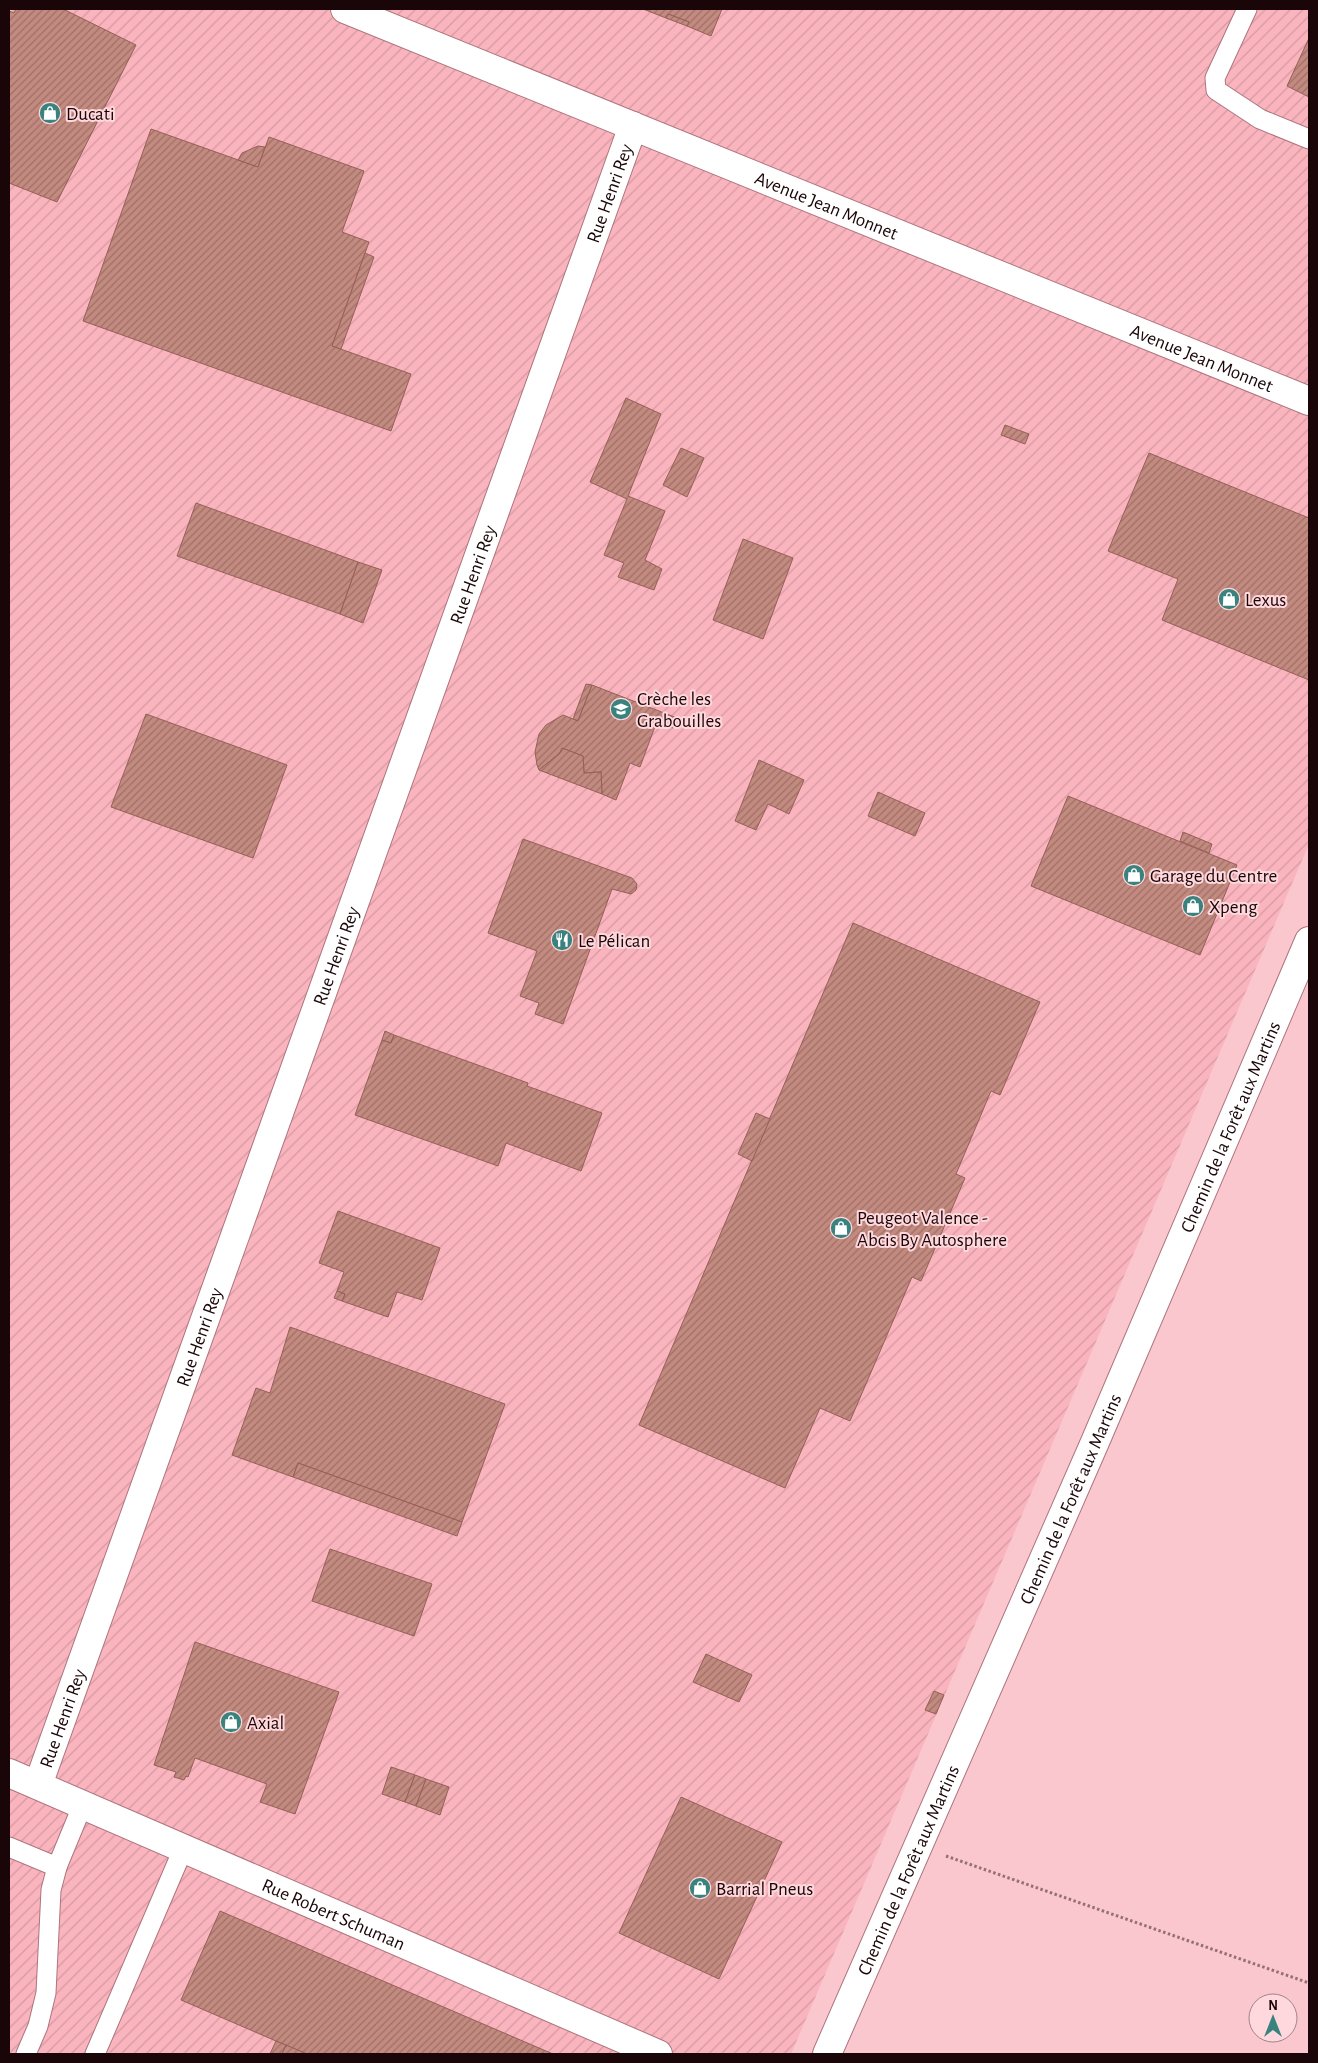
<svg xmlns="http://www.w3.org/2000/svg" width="1318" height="2063" font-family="'Alegreya Sans',sans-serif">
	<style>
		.industrial { fill: url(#industrial-furrows) }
		.building { fill: url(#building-hatch); stroke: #965f57 }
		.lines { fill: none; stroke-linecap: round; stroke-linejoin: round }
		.lane-casing { stroke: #ad747d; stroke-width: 21 }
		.street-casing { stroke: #ad747d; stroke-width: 30 }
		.secondary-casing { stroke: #ad747d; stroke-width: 30 }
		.path { stroke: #947075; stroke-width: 3; stroke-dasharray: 2.5 2.5; stroke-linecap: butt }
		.lane { stroke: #fff; stroke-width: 19 }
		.street { stroke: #fff; stroke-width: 28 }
		.secondary { stroke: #fff; stroke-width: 28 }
		.labels { text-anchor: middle; stroke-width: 4; stroke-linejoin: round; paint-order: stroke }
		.poi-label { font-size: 19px; fill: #1a0609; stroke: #fed8dc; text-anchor: start }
		.street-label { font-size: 19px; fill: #1a0609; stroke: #fed8dc }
	</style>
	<defs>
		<pattern id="industrial-furrows" width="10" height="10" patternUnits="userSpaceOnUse" patternTransform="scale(1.25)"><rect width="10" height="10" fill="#fab4be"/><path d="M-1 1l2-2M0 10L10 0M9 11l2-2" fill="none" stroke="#d699a2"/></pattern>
		<pattern id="building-hatch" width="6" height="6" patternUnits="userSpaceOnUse" patternTransform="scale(1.25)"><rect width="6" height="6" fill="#c38a80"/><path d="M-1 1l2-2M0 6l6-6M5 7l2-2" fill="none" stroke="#9e6f67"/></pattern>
	</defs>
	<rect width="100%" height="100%" fill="#f9c7cd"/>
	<polygon class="industrial" points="9,9 1309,9 1309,844 791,2054 9,2054"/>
	<g class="building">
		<polygon points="16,9 63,9 136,45 57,202 9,183 9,11 14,13"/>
		<polygon points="643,9 722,9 711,36 687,26 689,22 668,14 666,18"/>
		<polygon points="668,14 689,22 687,26 666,18"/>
		<polygon points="1309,38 1309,97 1287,86"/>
		<polygon points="151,129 258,167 269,137 364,171 342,232 369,242 332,346 411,374 391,431 83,321"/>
		<polygon points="258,146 265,147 258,167 238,160 242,153"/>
		<polygon points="365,253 374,257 341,349 332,346"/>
		<polygon points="626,398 661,414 628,496 665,511 645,560 662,569 654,590 618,577 624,563 604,555 627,499 590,482"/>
		<polygon points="1005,425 1029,434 1025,444 1001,435"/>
		<polygon points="681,448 704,458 687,497 663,485"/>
		<polygon points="1149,453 1309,518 1309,680 1162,620 1178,579 1108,551"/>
		<polygon points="196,503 358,562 340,614 177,556"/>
		<polygon points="743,539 793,558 763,639 713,620"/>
		<polygon points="358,562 382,570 363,623 340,614"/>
		<polygon points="586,684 592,685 578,721 573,719"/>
		<polygon points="592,685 677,718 673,728 657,721 640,767 630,763 616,800 602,794 601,772 584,773 583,756 562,748 560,753 539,770 537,765 535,752 539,734 546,725 563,715 578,721"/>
		<polygon points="146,714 287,765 253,858 111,807"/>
		<polygon points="562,748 583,756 584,773 601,772 602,794 539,770 560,753"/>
		<polygon points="759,760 804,780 789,814 768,804 756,830 735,821"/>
		<polygon points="878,792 925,813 915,836 868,816"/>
		<polygon points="1068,796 1237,865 1200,955 1031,886"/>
		<polygon points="1183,832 1212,844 1209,853 1180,841"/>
		<polygon points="523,839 632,878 637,884 636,890 631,894 612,889 563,1024 535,1014 539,1003 520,996 537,951 488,933"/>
		<polygon points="853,923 1040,1002 1000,1095 991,1091 956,1174 965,1178 921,1281 912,1277 850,1421 820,1408 785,1488 639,1425"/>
		<polygon points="385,1031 394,1035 391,1043 382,1040"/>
		<polygon points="394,1035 528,1083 527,1086 602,1113 581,1171 506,1143 498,1166 355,1115 382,1040 391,1043"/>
		<polygon points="756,1113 770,1119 752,1161 738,1154"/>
		<polygon points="338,1211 440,1248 422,1300 397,1292 388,1317 342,1301 345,1294 337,1291 344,1272 319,1263"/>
		<polygon points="337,1291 345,1294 342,1301 334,1298"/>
		<polygon points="290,1327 505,1404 462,1522 298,1463 293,1477 232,1455 256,1388 270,1393"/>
		<polygon points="298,1463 462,1522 457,1536 293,1477"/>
		<polygon points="330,1549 432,1584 414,1636 312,1601"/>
		<polygon points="195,1642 339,1692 295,1814 260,1802 267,1784 195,1758 188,1777 186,1776 184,1780 174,1777 176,1772 154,1765"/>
		<polygon points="706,1654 752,1675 739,1702 693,1682"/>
		<polygon points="934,1691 944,1695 936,1714 925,1710"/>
		<polygon points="391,1767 415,1775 405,1802 382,1794"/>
		<polygon points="415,1775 426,1779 416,1806 405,1802"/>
		<polygon points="426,1779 449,1787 440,1815 416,1806"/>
		<polygon points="681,1797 782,1842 719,1979 619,1933"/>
		<polygon points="220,1911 553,2054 307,2054 276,2041 181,2000"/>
		<polygon points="276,2041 286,2045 282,2054 270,2054"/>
		<polygon points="286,2045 307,2054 282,2054"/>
	</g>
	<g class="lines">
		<g class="lane-casing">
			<g id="lane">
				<polyline points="1247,9 1215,78 1216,90 1260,119 1309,139"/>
				<polyline points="9,1847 57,1867"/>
				<polyline points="26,2054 38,2026 46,1993 51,1890 57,1867 83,1804"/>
				<polyline points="95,2054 184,1847"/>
			</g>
		</g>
		<g class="street-casing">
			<g id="street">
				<path id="s1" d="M345 9 1309 401"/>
				<path id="s2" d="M9 1773 658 2054"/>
				<path id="s3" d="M38 1785 633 126"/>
			</g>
		</g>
		<g class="secondary-casing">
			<g id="secondary">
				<path id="s4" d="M827 2054 1095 1442 1309 941"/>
			</g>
		</g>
		<polyline class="path" points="946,1856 1309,1983"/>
		<use href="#lane" class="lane"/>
		<use href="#street" class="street"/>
		<use href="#secondary" class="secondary"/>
	</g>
	<defs>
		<g id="shop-disc" transform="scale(1.125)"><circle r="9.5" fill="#3a827d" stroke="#fed8dc"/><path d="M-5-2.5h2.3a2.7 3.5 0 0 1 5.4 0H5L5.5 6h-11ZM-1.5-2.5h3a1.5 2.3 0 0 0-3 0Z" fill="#fff"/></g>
		<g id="school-disc" transform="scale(1.125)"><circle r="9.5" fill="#3a827d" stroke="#fed8dc"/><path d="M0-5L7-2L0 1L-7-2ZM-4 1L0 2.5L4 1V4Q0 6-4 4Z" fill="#fff"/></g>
		<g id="restaurant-disc" transform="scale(1.125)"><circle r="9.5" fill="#3a827d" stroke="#fed8dc"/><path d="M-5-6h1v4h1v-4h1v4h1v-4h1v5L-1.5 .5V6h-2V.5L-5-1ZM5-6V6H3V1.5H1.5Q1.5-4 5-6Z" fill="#fff"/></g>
	</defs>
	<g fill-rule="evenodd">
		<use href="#shop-disc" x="50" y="113"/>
		<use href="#shop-disc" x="1229" y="599"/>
		<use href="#school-disc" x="621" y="709"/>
		<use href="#shop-disc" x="1134" y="875"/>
		<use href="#shop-disc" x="1193" y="906"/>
		<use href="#restaurant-disc" x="562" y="940"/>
		<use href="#shop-disc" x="841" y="1228"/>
		<use href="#shop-disc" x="231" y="1722"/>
		<use href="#shop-disc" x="700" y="1888"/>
	</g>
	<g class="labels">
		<g class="poi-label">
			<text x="66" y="120">Ducati</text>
			<text x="1245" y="606">Lexus</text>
			<text x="637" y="705">Crèche les<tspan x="637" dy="22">Grabouilles</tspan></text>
			<text x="1150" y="882">Garage du Centre</text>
			<text x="1209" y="913">Xpeng</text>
			<text x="578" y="947">Le Pélican</text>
			<text x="857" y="1224">Peugeot Valence -<tspan x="857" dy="22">Abcis By Autosphere</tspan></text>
			<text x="247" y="1729">Axial</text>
			<text x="716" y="1895">Barrial Pneus</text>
		</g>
		<g class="street-label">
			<text dy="7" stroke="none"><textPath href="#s3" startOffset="1691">Rue Henri Rey</textPath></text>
			<text dy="7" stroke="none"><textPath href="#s1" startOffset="520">Avenue Jean Monnet</textPath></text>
			<text dy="7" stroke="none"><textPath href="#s1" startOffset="925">Avenue Jean Monnet</textPath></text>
			<text dy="7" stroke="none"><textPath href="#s3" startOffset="1286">Rue Henri Rey</textPath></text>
			<text dy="7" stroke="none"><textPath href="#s3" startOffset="881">Rue Henri Rey</textPath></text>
			<text dy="7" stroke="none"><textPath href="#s4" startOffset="1011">Chemin de la Forêt aux Martins</textPath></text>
			<text dy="7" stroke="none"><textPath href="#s3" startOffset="476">Rue Henri Rey</textPath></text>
			<text dy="7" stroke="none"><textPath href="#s4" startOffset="606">Chemin de la Forêt aux Martins</textPath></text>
			<text dy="7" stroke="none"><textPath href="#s3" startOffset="71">Rue Henri Rey</textPath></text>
			<text dy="7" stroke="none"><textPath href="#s4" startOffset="201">Chemin de la Forêt aux Martins</textPath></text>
			<text dy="7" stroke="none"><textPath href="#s2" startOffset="354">Rue Robert Schuman</textPath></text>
		</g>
	</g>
	<rect width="1318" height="2063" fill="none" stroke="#1a0609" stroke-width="20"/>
	<g transform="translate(1273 2018)"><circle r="24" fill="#fed8dc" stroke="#a38488"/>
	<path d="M0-4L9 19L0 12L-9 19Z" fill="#3a827d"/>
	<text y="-8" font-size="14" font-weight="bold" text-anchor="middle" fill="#1a0609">N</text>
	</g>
</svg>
